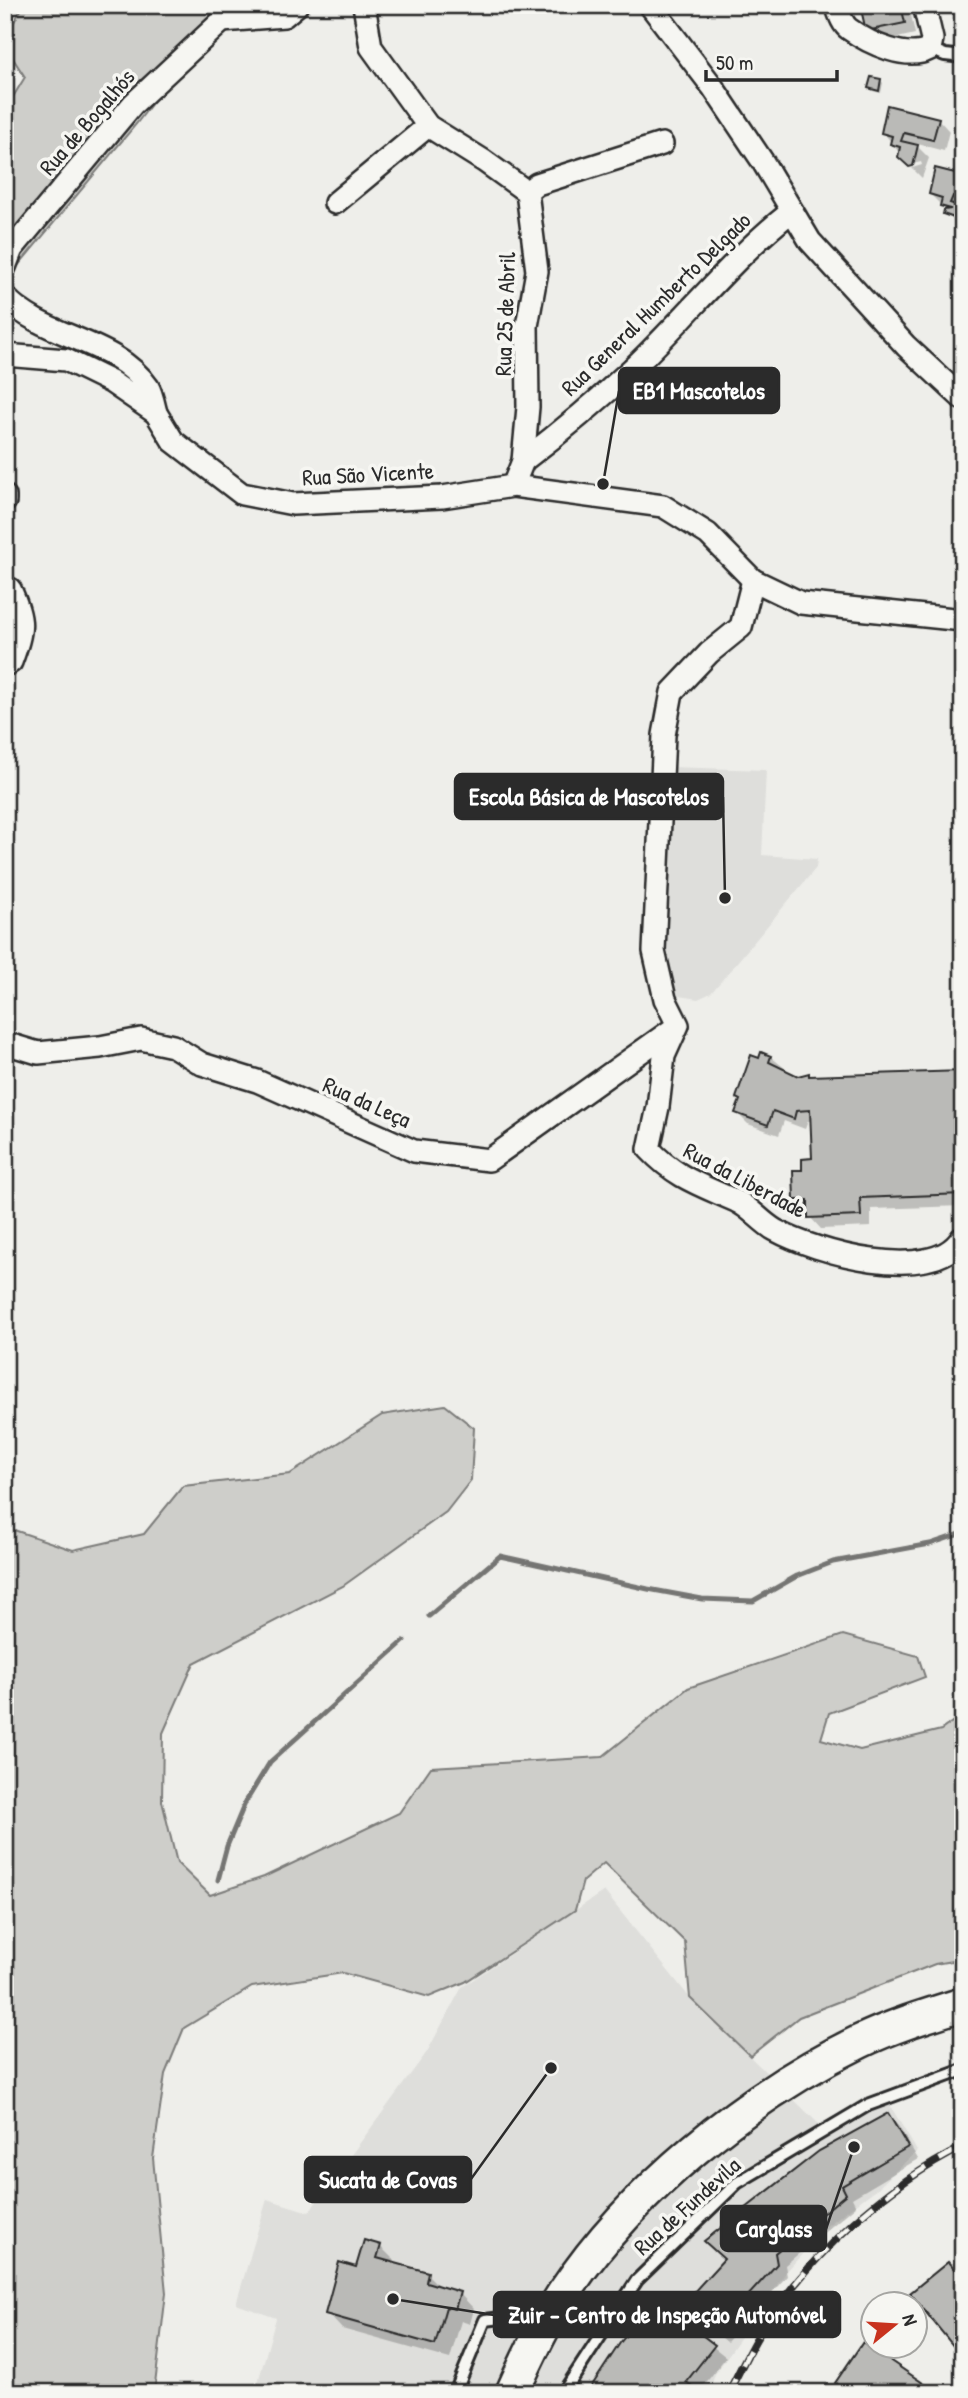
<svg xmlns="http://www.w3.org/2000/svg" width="968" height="2398" font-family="'Patrick Hand',sans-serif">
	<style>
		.built { fill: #dededb }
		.green { fill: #cececa; stroke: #7c7c7a; stroke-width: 2 }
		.shadow { fill: #0003 }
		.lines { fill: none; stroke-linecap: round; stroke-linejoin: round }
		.stream { stroke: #757573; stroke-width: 5 }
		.building { fill: #babab7; stroke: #2b2b2b; stroke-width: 2 }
		.lane-casing { stroke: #2b2b2b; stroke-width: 16 }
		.street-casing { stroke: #2b2b2b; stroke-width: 26 }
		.primary-casing { stroke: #2b2b2b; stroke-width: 37 }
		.lane { stroke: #f6f6f2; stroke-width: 10 }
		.street { stroke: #f6f6f2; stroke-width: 21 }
		.primary { stroke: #f6f6f2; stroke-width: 32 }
		.rail-casing { stroke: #2b2b2b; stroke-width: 8 }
		.rail { stroke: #f6f6f2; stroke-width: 5; stroke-dasharray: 16; stroke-linecap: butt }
		.labels { text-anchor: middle; stroke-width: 7; stroke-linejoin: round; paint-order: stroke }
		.street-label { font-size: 23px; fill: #2b2b2b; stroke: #f6f6f2 }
		.leader { fill: none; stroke: #2b2b2b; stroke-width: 2.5 }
		.callout-dot { fill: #2b2b2b; stroke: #f6f6f2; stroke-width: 2.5 }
		.callout { fill: #2b2b2b; stroke: #2b2b2b; stroke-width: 2.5 }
		.callout-label { font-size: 24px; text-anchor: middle; font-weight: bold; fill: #fff }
	</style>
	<rect width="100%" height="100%" fill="#eeeeea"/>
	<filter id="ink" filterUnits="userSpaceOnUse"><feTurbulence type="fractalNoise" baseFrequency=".0143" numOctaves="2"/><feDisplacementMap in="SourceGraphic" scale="14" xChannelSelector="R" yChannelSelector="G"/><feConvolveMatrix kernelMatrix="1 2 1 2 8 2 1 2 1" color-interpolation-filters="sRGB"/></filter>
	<g filter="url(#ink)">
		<g class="built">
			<polygon points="668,767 766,770 762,855 817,859 816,868 711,993 698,999 679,996 671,990 663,971"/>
			<polygon points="604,1891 690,1998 827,2132 888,2102 917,2151 879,2187 828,2225 787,2271 715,2374 709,2393 255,2393 276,2318 236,2304 267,2199 309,2212 427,2052 462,1987"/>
		</g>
		<g class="green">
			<path d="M24 5H227L137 123 7 279 5 110 25 77C0 39 1 44 24 5Z"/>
			<polygon points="445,1405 474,1428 471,1480 446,1512 343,1586 194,1663 163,1733 162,1801 177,1863 210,1895 264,1877 399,1813 431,1767 602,1757 688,1688 843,1635 918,1656 925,1677 829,1713 821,1739 860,1750 941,1730 963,1714 963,1959 935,1964 799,2017 750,2056 690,1998 685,1942 604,1863 583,1881 575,1910 465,1982 429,1997 343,1973 252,1987 184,2028 165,2074 153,2158 166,2293 154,2393 5,2393 5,1527 73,1550 144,1534 183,1486 290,1474 382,1415"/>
		</g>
		<g class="shadow">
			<polygon points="862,5 909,5 915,34 879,42 867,30"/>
			<polygon points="880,80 883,83 881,93 873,91 870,88"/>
			<polygon points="938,119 949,131 944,151 914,143 929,158 922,178 912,168 922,165 921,162 909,165 883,132"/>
			<polygon points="963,176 963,227 945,214 946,210 930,194"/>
			<polygon points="771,1057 797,1078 809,1075 812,1078 963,1072 963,1206 871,1209 871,1227 821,1229 810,1217 810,1211 796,1200 814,1160 813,1121 808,1121 805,1129 784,1121 779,1135 748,1124 737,1113 760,1060"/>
			<polygon points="888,2115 899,2127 918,2159 852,2198 856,2206 785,2265 787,2276 727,2342 684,2306"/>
			<polygon points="380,2246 395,2261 394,2265 427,2274 442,2289 459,2293 474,2309 470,2324 461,2321 450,2359 342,2329 327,2313 357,2269"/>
			<polygon points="655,2301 726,2357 698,2393 589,2393"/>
		</g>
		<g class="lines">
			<g class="stream">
				<polyline points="429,1616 500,1556 648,1589 702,1599 753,1601 797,1576 833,1562 930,1544 963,1533"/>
				<polyline points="218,1880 227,1846 245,1803 270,1762 404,1641"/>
			</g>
		</g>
		<g class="building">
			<polygon points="860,5 901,5 905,23 866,31"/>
			<polygon points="871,77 881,79 879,91 868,88"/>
			<polygon points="887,105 939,118 933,140 904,133 901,141 918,145 913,166 909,167 898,157 900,147 890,144 892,136 881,133"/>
			<polygon points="935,168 963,175 963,199 953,196 950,203 963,207 963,221 943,214 944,210 951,209 940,206 942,198 929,194"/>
			<polygon points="761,1052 771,1056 769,1062 798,1076 809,1073 809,1076 963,1071 963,1194 860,1198 861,1216 808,1218 808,1200 794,1200 793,1170 802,1170 802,1159 812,1158 810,1110 796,1111 794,1119 773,1111 768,1125 735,1113 740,1100 736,1098 751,1055 759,1058"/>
			<polygon points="888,2113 908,2147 842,2186 846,2194 775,2253 777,2264 715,2332 681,2306 724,2259 704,2241 819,2151"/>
			<polygon points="364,2240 381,2245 377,2258 428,2272 426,2282 460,2292 455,2309 446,2307 435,2345 325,2314 339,2262 356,2267"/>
			<polygon points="948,2262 963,2279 963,2358 910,2293"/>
			<polygon points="655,2299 715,2345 686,2382 697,2389 695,2393 587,2393 620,2343"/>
			<polygon points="863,2342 936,2392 935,2393 849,2393 835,2383"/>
		</g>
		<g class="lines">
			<g class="lane-casing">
				<g id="lane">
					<polyline points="930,49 945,55 963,57"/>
					<polyline points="455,2393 485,2320 510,2317 544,2322"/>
					<polyline points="563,2393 637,2280 737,2183 868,2105 963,2070"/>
				</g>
			</g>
			<g class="street-casing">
				<g id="street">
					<polyline points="364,5 371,47 428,126 484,161 527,192 537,271 527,326 528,407 523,461 513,486"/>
					<polyline points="650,5 712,86 763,162 810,241 906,346 963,399"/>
					<path d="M836 5C839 13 842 24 849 29 870 44 907 61 930 49L932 39 924 5"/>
					<polyline points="222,21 284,16 297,5"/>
					<polyline points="527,192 537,184 662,144"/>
					<polyline points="335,203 428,126"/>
					<polyline points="5,267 12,249 133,104 222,21 232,5"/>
					<path d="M5 297C44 339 114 338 148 387 152 394 154 405 156 413"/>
					<polyline points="5,355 66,360 111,382 156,413 173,441 242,494 293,504 442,497 513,486 663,506 708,534 753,580 801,603 963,620"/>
					<path d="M523 461C561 432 598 401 633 368 687 317 733 257 792 211"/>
					<polyline points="5,496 5,501"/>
					<path d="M753 580 741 627 709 653 672 692 664 735 654 951 665 999 678 1025 664 1056 658 1107 649 1149C676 1178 701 1185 736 1201 750 1207 761 1222 775 1230 815 1252 931 1285 961 1239"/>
					<path d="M5 587 10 589C25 621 23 629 11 662L5 665"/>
					<polyline points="5,1043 38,1053 100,1047 141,1039 173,1046 202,1064 257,1081 414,1151 489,1160 673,1029"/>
				</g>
			</g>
			<g class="primary-casing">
				<path id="primary" d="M512 2393C527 2359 543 2325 563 2294 632 2190 746 2097 859 2042 892 2026 928 2015 963 2004"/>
			</g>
			<use href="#lane" class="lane"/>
			<use href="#street" class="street"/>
			<use href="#primary" class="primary"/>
			<g class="rail-casing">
				<path id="rail" d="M728 2393C740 2371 750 2347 764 2326 813 2253 884 2186 963 2147"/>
			</g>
			<use href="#rail" class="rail"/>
		</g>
	</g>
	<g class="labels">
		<g class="street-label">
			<text transform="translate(87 122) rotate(-49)" y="8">Rua de Bogalhós</text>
			<text transform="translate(656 304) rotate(-44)" y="8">Rua General Humberto Delgado</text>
			<text transform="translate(505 314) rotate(-88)" y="8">Rua 25 de Abril</text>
			<text transform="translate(368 474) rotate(-3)" y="8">Rua São Vicente</text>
			<text transform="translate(367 1102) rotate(24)" y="8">Rua da Leça</text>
			<text transform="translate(745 1180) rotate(28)" y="8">Rua da Liberdade</text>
			<text transform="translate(687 2206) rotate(-42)" y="8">Rua de Fundevila</text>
		</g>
	</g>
	<path class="leader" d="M603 484L619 391M725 898L723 797M551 2068L471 2179M854 2147L826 2229M393 2299L494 2315"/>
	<g class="callout-dot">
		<circle cx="603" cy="484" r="7"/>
		<circle cx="725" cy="898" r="7"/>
		<circle cx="551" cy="2068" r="7"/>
		<circle cx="854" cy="2147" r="7"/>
		<circle cx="393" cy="2299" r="7"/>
	</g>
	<g class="callout">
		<rect x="619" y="368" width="160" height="45" rx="7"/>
		<rect x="455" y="774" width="268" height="45" rx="7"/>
		<rect x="305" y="2157" width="166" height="45" rx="7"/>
		<rect x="721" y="2206" width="105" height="45" rx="7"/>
		<rect x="494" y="2292" width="346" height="45" rx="7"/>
	</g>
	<g class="callout-label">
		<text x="699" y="399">EB1 Mascotelos</text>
		<text x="589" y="805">Escola Básica de Mascotelos</text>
		<text x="388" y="2188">Sucata de Covas</text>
		<text x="774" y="2237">Carglass</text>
		<text x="667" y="2323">Zuir - Centro de Inspeção Automóvel</text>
	</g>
	<rect width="968" height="2398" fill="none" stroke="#f6f6f2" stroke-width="28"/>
	<rect x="14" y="14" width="940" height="2370" fill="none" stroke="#2b2b2b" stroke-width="2.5" filter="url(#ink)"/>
	<g transform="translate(894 2325) rotate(72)"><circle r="33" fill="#f6f6f2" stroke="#a5a5a2" stroke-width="2"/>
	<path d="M0-5L12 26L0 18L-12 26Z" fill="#c8321e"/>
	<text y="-10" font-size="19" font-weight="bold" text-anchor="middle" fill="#2b2b2b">N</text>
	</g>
	<path d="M706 70v10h131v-10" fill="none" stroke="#2b2b2b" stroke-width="3.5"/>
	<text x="716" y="70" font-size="21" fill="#2b2b2b" stroke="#f6f6f2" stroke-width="5" paint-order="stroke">50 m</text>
</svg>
